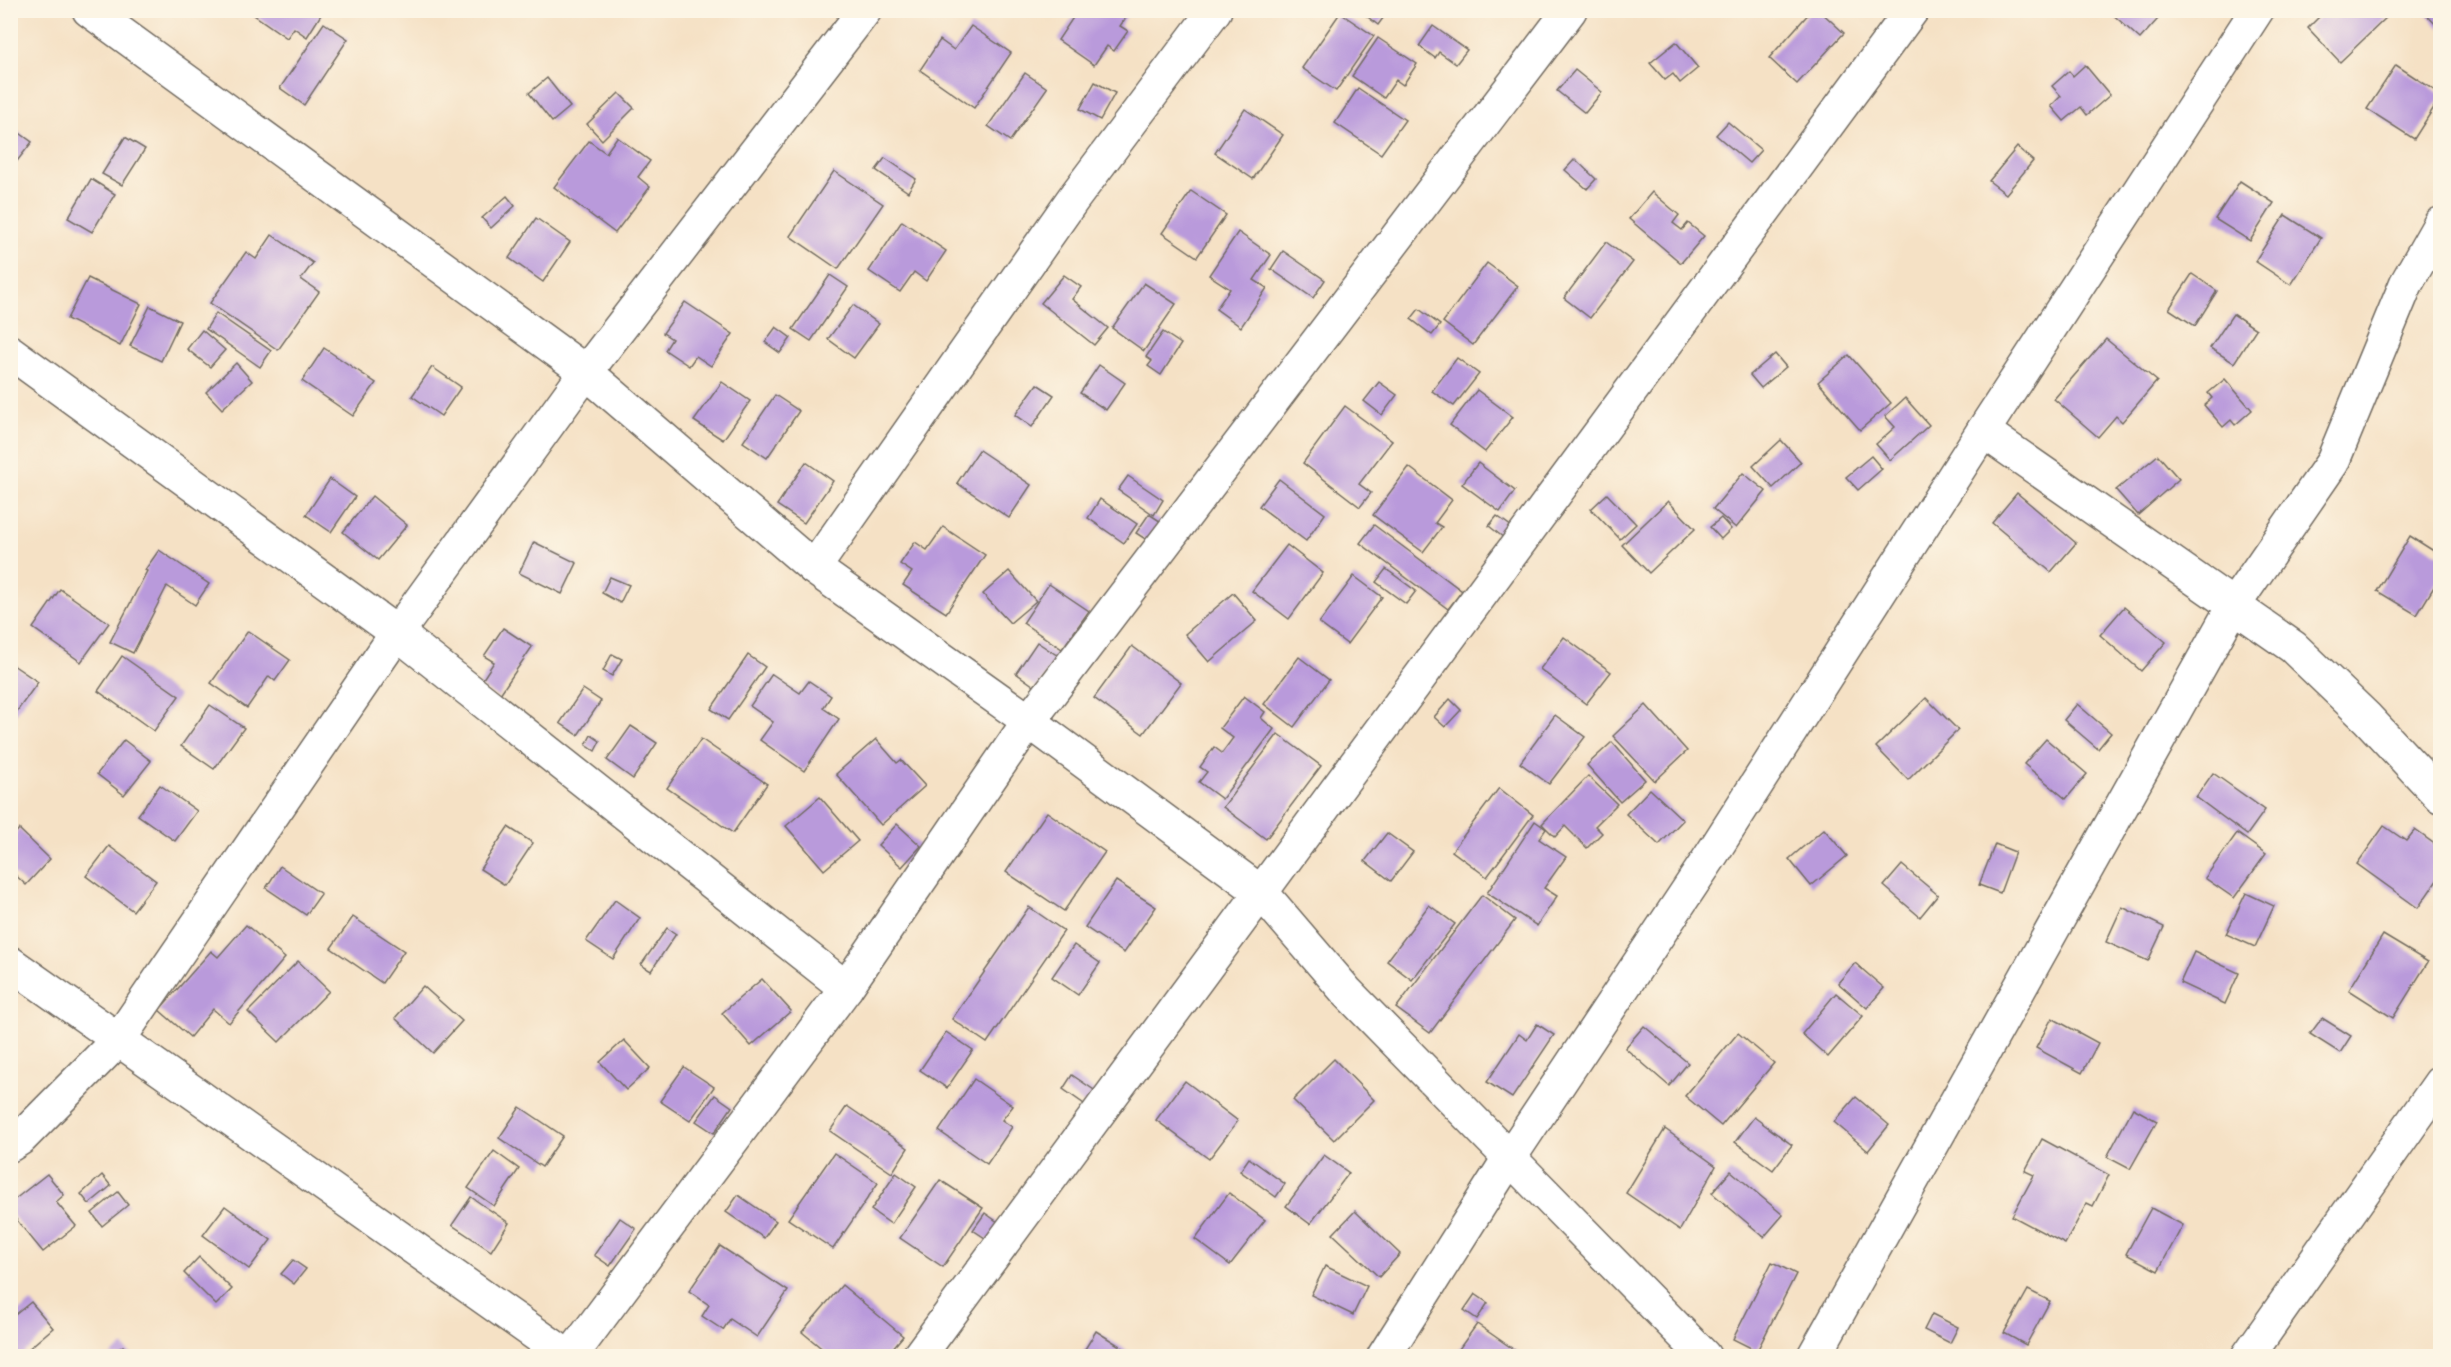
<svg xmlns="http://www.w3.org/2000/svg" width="2451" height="1367" font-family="'Indie Flower',sans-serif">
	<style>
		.building { fill: #b99adb }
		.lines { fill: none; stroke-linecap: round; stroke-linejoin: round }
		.minor-casing { stroke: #726b61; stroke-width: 36 }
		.tertiary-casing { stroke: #726b61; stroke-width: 36 }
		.minor { stroke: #fff; stroke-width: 33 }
		.tertiary { stroke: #fff; stroke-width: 33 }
	</style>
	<rect width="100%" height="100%" fill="#fcf5e5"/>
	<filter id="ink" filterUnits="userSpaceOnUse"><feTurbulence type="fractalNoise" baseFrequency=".0167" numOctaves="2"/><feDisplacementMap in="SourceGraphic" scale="12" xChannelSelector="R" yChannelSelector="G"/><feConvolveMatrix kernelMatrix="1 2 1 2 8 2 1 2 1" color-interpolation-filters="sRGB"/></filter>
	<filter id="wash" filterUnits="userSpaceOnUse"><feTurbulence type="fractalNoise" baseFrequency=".008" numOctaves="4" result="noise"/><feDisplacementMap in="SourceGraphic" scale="24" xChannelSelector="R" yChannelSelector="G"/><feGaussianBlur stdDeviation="1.35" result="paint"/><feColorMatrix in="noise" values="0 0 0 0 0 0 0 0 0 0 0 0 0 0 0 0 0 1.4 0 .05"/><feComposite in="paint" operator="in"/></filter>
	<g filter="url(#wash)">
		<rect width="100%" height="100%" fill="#f5e1c5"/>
		<g id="blocks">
			<g class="building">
				<polygon points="247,10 324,10 307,37 294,28 287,38"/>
				<polygon points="1078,10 1131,10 1120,26 1128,31 1114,51 1107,46 1094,65 1058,40"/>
				<polygon points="1359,10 1389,10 1378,25"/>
				<polygon points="1812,10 1819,10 1844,33 1797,84 1769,58"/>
				<polygon points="2108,10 2166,10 2140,39"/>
				<polygon points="2326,10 2384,10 2389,15 2340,62 2308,28"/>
				<polygon points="2422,10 2440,10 2440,26 2439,28"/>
				<polygon points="1340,13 1374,36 1336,91 1302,68"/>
				<polygon points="324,23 348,39 304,105 280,88"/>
				<polygon points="971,26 1011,53 974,108 920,70 940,40 954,50"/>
				<polygon points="1433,26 1467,50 1456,64 1439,52 1435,58 1419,46"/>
				<polygon points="1378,38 1417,64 1403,85 1396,80 1384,98 1352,76"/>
				<polygon points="1676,42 1698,68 1680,83 1673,74 1665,80 1650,63"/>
				<polygon points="2085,65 2110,95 2087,115 2081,107 2064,121 2051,106 2061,96 2052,86 2069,71 2073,76"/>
				<polygon points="2396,65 2440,94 2440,98 2414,139 2367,109"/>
				<polygon points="1575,70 1602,92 1585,113 1557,91"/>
				<polygon points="1025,73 1047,88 1010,141 988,126"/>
				<polygon points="547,78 570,107 552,122 529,93"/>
				<polygon points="1095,82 1115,93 1100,120 1080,109"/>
				<polygon points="1358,88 1405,120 1381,154 1335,123"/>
				<polygon points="619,93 634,108 602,140 587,124"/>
				<polygon points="1245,109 1283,135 1253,179 1215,153"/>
				<polygon points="1728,122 1761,150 1749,163 1716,135"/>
				<polygon points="10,126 32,142 10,170"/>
				<polygon points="125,137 145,149 122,185 102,174"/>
				<polygon points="617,137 650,161 638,177 650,187 615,233 554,187 589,141 606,153"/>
				<polygon points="2017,147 2033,161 2006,194 1989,181"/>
				<polygon points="885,158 916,179 908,192 876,170"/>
				<polygon points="1575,159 1596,179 1587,189 1565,170"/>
				<polygon points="834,171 883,204 838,269 790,236"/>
				<polygon points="91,179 115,194 92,232 68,218"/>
				<polygon points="2240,181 2274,203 2250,241 2215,219"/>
				<polygon points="1191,191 1226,215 1197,257 1162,233"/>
				<polygon points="1652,192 1679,215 1673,223 1682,230 1688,223 1704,236 1681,263 1629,219"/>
				<polygon points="507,196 515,206 491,228 482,218"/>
				<polygon points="2285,215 2321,238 2291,285 2255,261"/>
				<polygon points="536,218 570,242 543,282 509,258"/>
				<polygon points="902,221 946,251 926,281 914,272 900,292 869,271"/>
				<polygon points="1238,232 1271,255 1254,280 1267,288 1241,327 1216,309 1230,289 1209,275"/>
				<polygon points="272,235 313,263 301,279 319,292 278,350 210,303 246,252 256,259"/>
				<polygon points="1606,242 1633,262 1590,318 1564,298"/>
				<polygon points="1283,251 1325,280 1313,298 1271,269"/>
				<polygon points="1487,263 1518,286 1473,345 1443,322"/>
				<polygon points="2192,274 2217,291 2195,326 2169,309"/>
				<polygon points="830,275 848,287 811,341 793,329"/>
				<polygon points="1064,275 1081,287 1072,299 1108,328 1094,345 1041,303"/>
				<polygon points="88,278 141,304 120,346 67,319"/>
				<polygon points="1144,283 1176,304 1144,351 1112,328"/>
				<polygon points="685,302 733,334 711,366 696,356 689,366 665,350 672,339 663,333"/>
				<polygon points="853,305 879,324 854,358 828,339"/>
				<polygon points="150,306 180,321 161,361 130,346"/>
				<polygon points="1419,309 1440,325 1432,335 1411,319"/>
				<polygon points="216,313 271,351 260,367 206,329"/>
				<polygon points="2233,314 2256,329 2234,363 2210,348"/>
				<polygon points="776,327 791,338 780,353 765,342"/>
				<polygon points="202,330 225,350 210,367 187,349"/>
				<polygon points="1163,332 1181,344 1161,375 1148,366 1152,361 1146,357"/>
				<polygon points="2106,339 2157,381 2122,422 2116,416 2098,437 2054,399"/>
				<polygon points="324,348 376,383 353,416 302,381"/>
				<polygon points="1775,354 1786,367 1761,388 1750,375"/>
				<polygon points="1849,355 1891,403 1860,430 1818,382"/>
				<polygon points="1457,358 1479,374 1454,406 1432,391"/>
				<polygon points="236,363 252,381 222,409 206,392"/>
				<polygon points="1099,365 1125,383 1106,410 1080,393"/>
				<polygon points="432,367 461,387 441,416 412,396"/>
				<polygon points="2225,379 2252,410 2235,425 2231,420 2223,427 2204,405 2212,398 2208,393"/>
				<polygon points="722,382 750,401 723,440 694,421"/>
				<polygon points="1379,382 1397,395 1382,415 1364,401"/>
				<polygon points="1037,384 1054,395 1032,427 1015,415"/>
				<polygon points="1477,390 1513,417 1485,452 1450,425"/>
				<polygon points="775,395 799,411 767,458 743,442"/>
				<polygon points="1905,398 1929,425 1890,460 1876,444 1895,427 1885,416"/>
				<polygon points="1345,406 1392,441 1359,484 1371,493 1360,507 1303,463"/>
				<polygon points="1781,440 1801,462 1773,488 1753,466"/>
				<polygon points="979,450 1031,485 1009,518 957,483"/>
				<polygon points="2158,455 2179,479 2138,515 2116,490"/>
				<polygon points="1871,456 1882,469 1858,490 1846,477"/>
				<polygon points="806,462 833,481 804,523 777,505"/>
				<polygon points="1478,463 1515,491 1500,512 1462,484"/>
				<polygon points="1409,467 1452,500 1435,523 1442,527 1423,552 1373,515"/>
				<polygon points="1743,473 1766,491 1736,528 1713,509"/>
				<polygon points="1128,476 1163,500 1154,515 1118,490"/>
				<polygon points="330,479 355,497 331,532 306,515"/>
				<polygon points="1279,479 1325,514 1306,541 1259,506"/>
				<polygon points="2017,493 2076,543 2051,572 1992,523"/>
				<polygon points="1607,494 1636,524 1620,539 1591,509"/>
				<polygon points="372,496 407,525 378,560 343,532"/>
				<polygon points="1100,499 1137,524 1124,543 1088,518"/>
				<polygon points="1668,501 1695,529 1649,573 1622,545"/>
				<polygon points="1149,514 1166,525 1153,544 1136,533"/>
				<polygon points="1497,516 1512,527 1504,538 1489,526"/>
				<polygon points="1721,518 1731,529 1721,539 1710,527"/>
				<polygon points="1374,525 1462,591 1448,609 1360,543"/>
				<polygon points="943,527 985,555 946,613 903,585 912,572 900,564 915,542 927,550"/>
				<polygon points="2410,536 2440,555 2440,577 2417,615 2377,591"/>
				<polygon points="534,542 577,563 562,594 519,573"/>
				<polygon points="1287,545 1323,573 1289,619 1252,591"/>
				<polygon points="159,550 209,584 195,605 167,586 133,653 110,642 147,571 145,570"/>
				<polygon points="1386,569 1416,591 1406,604 1376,582"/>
				<polygon points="1009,571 1036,601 1010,623 983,594"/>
				<polygon points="1354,576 1382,597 1347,644 1319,623"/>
				<polygon points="610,577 629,585 620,603 602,593"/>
				<polygon points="1049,584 1089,611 1062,649 1023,623"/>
				<polygon points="60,589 109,623 81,662 33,628"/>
				<polygon points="1233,593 1257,621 1209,662 1185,634"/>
				<polygon points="2124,607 2166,642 2141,671 2100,635"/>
				<polygon points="503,628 532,647 498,697 479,685 494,662 484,656"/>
				<polygon points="248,631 290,660 275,681 269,676 247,708 211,683"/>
				<polygon points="1564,637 1611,672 1586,704 1540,669"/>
				<polygon points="1037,642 1058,656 1037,688 1016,673"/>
				<polygon points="1132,646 1181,683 1143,734 1094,698"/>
				<polygon points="612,654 622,659 612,676 603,671"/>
				<polygon points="748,655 765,667 728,720 711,709"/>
				<polygon points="122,656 179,696 154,731 98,691"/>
				<polygon points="1299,657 1329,680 1294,727 1264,704"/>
				<polygon points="10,663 38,682 15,714 10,711"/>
				<polygon points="772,674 800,693 809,681 831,696 823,708 839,719 804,771 760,740 773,722 750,706"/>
				<polygon points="583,689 601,701 578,735 560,723"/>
				<polygon points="1244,696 1265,712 1261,718 1274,729 1222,799 1199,782 1207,772 1200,767 1214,747 1222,753 1233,738 1220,728"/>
				<polygon points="1926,698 1958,730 1908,780 1876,747"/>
				<polygon points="1450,699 1461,710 1445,727 1434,717"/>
				<polygon points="2077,704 2111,733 2098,749 2064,720"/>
				<polygon points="210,705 244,728 214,769 181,746"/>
				<polygon points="1646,705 1687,751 1655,781 1613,736"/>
				<polygon points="1555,715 1585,737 1549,784 1520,763"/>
				<polygon points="631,726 657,743 633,779 607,760"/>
				<polygon points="1278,734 1321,766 1266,839 1223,807"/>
				<polygon points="591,735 600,741 595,751 586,745"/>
				<polygon points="701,739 767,784 733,833 667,788"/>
				<polygon points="876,739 897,763 901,760 925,786 881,825 836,774"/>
				<polygon points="2046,739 2087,774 2066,799 2024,764"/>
				<polygon points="124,740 151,761 124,795 97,774"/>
				<polygon points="1612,742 1645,780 1620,802 1587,765"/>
				<polygon points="2213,773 2265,810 2247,835 2196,797"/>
				<polygon points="1588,776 1617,804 1595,826 1602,833 1587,848 1565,826 1555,837 1542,824"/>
				<polygon points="160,785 197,811 175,841 138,815"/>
				<polygon points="1499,788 1533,815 1487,877 1452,851"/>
				<polygon points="1650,789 1683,820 1659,845 1626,814"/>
				<polygon points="820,797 858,841 824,870 786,826"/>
				<polygon points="1047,812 1105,852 1064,911 1006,872"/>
				<polygon points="1535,821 1546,829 1539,839 1566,857 1544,888 1557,896 1537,926 1487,893"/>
				<polygon points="897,824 921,846 902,867 878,845"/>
				<polygon points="2384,826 2406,841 2415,830 2440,848 2440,876 2418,908 2357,864"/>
				<polygon points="508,827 533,843 505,885 480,869"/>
				<polygon points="19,829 50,859 26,885 10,870 10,839"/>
				<polygon points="1824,829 1847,856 1811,886 1789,859"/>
				<polygon points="1387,833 1413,852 1391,881 1365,861"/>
				<polygon points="2237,833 2266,854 2234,898 2205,878"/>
				<polygon points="1995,844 2015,852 2000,893 1979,885"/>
				<polygon points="109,846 156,881 133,911 86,876"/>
				<polygon points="1902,865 1938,895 1920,917 1884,886"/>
				<polygon points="280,866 321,894 306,915 266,888"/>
				<polygon points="1116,881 1156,907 1124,953 1085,927"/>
				<polygon points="2246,893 2274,906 2255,947 2226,934"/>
				<polygon points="1482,895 1515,920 1430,1033 1396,1008"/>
				<polygon points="615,900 640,918 613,959 586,941"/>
				<polygon points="1429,905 1455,924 1412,980 1387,961"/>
				<polygon points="1029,907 1064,931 987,1043 952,1019"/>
				<polygon points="2122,907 2164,927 2148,961 2106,942"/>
				<polygon points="353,917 404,951 382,983 331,948"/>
				<polygon points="246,925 285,958 229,1023 213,1009 190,1037 159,1010 211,951 218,957"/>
				<polygon points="667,928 676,934 651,971 641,965"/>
				<polygon points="2383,935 2428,962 2393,1018 2349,990"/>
				<polygon points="1074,945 1100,963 1078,995 1052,977"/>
				<polygon points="2194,952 2239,973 2225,1004 2180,983"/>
				<polygon points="298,961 329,991 279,1042 248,1012"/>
				<polygon points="1855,963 1884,988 1867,1008 1838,983"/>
				<polygon points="762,979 791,1011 751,1046 722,1013"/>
				<polygon points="423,986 462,1021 433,1053 395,1018"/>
				<polygon points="1836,993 1863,1016 1828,1057 1802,1034"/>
				<polygon points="2052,1018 2098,1043 2082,1073 2036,1048"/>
				<polygon points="2322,1018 2351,1036 2340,1053 2310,1034"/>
				<polygon points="1537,1024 1554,1035 1512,1098 1487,1082 1519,1034 1527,1040"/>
				<polygon points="1644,1026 1688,1063 1669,1086 1625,1048"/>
				<polygon points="946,1032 973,1050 947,1088 920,1070"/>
				<polygon points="1738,1033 1774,1063 1721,1126 1685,1096"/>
				<polygon points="624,1040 650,1068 626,1090 600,1062"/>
				<polygon points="1334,1059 1374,1100 1334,1140 1293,1100"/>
				<polygon points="684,1067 714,1087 690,1121 660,1101"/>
				<polygon points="1072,1075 1097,1092 1087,1106 1063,1089"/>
				<polygon points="974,1079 1013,1106 1002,1120 1012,1127 987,1164 939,1131"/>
				<polygon points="1185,1081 1238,1121 1209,1159 1156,1120"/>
				<polygon points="715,1095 732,1107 714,1133 696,1121"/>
				<polygon points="1856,1097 1889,1125 1868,1151 1834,1122"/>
				<polygon points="847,1106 908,1148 892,1173 830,1131"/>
				<polygon points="520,1107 563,1136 542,1167 499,1138"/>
				<polygon points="2133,1108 2157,1121 2130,1169 2107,1157"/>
				<polygon points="1754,1117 1792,1145 1773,1170 1735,1142"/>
				<polygon points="1665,1129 1716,1166 1680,1230 1626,1193"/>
				<polygon points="2042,1139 2109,1175 2093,1206 2087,1203 2065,1244 2012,1216 2034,1175 2025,1171"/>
				<polygon points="494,1151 519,1169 494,1206 468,1188"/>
				<polygon points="834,1153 878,1183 833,1249 788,1219"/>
				<polygon points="1324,1155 1349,1173 1310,1224 1286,1206"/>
				<polygon points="1249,1158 1285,1184 1276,1197 1240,1171"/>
				<polygon points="1731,1171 1783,1215 1764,1237 1712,1193"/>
				<polygon points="896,1173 916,1187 891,1224 871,1210"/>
				<polygon points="47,1174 64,1195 56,1202 76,1226 43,1252 10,1212 10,1203"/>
				<polygon points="102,1175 111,1186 89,1204 81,1194"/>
				<polygon points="940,1180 983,1208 943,1267 900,1238"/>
				<polygon points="118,1192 128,1205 102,1226 92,1213"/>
				<polygon points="1229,1193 1265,1220 1230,1265 1195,1239"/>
				<polygon points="738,1195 776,1221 764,1238 726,1212"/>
				<polygon points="471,1197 509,1223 491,1251 452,1225"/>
				<polygon points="225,1206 271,1240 249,1269 203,1235"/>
				<polygon points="2151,1208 2183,1225 2158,1271 2126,1254"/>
				<polygon points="1355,1211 1400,1254 1379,1277 1333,1234"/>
				<polygon points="985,1213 1002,1225 991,1242 973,1230"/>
				<polygon points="620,1218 636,1229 610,1266 594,1255"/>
				<polygon points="720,1246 788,1291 757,1337 730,1319 723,1330 702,1316 709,1305 689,1291"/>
				<polygon points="199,1257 232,1289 216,1305 184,1273"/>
				<polygon points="293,1260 306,1269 294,1284 281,1274"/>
				<polygon points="1772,1262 1796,1274 1757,1351 1733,1339"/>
				<polygon points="1325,1266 1367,1286 1353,1315 1311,1295"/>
				<polygon points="842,1285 903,1336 886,1356 831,1356 802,1332"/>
				<polygon points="2028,1290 2050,1301 2026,1345 2004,1333"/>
				<polygon points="1475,1294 1488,1303 1477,1319 1464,1310"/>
				<polygon points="31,1302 53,1328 20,1356 10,1356 10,1319"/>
				<polygon points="1932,1314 1958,1327 1950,1343 1924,1330"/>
				<polygon points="1477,1324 1523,1356 1454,1356"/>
				<polygon points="1096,1331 1131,1353 1129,1356 1086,1356 1082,1354"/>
				<polygon points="123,1346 132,1356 110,1356"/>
			</g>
		</g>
	</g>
	<g filter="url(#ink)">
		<use href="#blocks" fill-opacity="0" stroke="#726b61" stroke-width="1.5"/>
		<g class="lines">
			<g class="minor-casing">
				<g id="minor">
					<polyline points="89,10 586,372 814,568 1029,721 1262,893 1346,991 1704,1356"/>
					<polyline points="10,352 397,633 846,988"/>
					<polyline points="1983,431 2293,647 2367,718 2440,796"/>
					<polyline points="814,568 1073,199 1215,10"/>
					<polyline points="10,1145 21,1138 119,1039 397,633 586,372 865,10"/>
					<polyline points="571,1356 846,988 1029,721 1570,10"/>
					<polyline points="919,1356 1912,10"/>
					<polyline points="1384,1356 1510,1157 1710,857 1983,431 2257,10"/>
					<polyline points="1814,1356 2234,605 2332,463 2406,284 2440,224"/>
					<polyline points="2248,1356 2440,1083"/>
				</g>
			</g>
			<g class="tertiary-casing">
				<polyline id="tertiary" points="10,963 567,1356"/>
			</g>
			<use href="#minor" class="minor"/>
			<use href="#tertiary" class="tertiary"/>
		</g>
	</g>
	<rect width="2451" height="1367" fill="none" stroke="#fcf5e5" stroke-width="36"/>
</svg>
